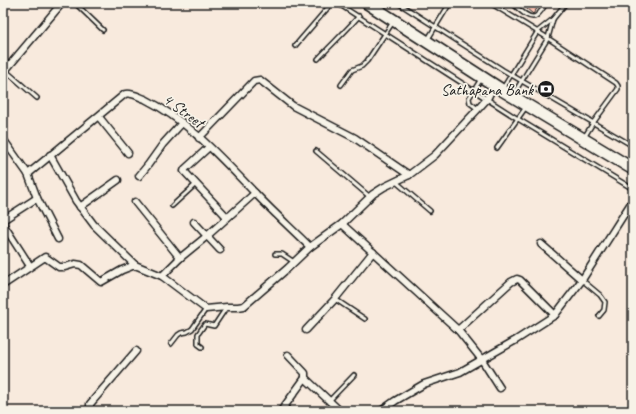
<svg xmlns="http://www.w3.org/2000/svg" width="636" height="414" font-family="Caveat,sans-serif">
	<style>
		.building { fill: #fdc4b3; stroke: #1c1c1c }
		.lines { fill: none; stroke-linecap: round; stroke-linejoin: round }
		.service-casing { stroke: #1c1c1c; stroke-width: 6 }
		.minor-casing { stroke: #1c1c1c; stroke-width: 9 }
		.trunk-casing { stroke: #1c1c1c; stroke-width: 14 }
		.service { stroke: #f7f3e8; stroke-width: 3 }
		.minor { stroke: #f7f3e8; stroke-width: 6 }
		.trunk { stroke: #f7f3e8; stroke-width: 11 }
		.labels { text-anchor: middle; stroke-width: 3.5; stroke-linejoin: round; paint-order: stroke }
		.poi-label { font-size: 16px; fill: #1c1c1c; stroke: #f7f3e8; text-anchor: end }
		.street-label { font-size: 16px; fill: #1c1c1c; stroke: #f7f3e8 }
	</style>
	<rect width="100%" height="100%" fill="#f8eadd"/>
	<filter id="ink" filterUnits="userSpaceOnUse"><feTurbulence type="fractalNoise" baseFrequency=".025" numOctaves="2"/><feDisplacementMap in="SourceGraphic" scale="8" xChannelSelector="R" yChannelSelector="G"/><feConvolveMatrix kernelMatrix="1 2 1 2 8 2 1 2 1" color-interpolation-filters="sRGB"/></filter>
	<g filter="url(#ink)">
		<polygon class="building" points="520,3 541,3 533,14"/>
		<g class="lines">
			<g class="service-casing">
				<g id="service">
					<polyline points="75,3 103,30"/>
					<polyline points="337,3 518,119 633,189"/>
					<polyline points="398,3 503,70 633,146"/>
					<polyline points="490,3 543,35 616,83 618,86 618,89 593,123 585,136"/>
					<path d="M512 3C517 7 529 21 536 16 540 13 544 7 546 3"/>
					<polyline points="428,39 450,3"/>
					<polyline points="295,46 332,3"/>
					<path d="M318 59C332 44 346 31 359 16"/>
					<polyline points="5,70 37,98"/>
					<polyline points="341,85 352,70 362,66 367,61 393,22"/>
					<polyline points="503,88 538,31 553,19 566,3"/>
					<polyline points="513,95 548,38 553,19"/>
					<polyline points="478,109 470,103 469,98 481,79"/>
					<polyline points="497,148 526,107"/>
					<polyline points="316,151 370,197"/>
					<polyline points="395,181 430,211"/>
					<polyline points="172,206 196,184"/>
					<polyline points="275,254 282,254 294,262"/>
					<polyline points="582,280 600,295 605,302 604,310 599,316"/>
					<polyline points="335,299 365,319"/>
					<polyline points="171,344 178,335 181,333 187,332 192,329 206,309"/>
					<polyline points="202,347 198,344 198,334 205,324 214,326 226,308"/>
					<polyline points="329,401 354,375"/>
				</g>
			</g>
			<g class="minor-casing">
				<g id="minor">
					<polyline points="3,73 62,3"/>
					<polyline points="99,117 128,153"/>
					<polyline points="199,138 254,81 260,80 293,106 355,138 409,175"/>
					<polyline points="3,139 28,174 37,198 58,239"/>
					<polyline points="209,147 185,169 184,171 227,217"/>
					<polyline points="50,155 76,201 94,225 135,265"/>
					<path d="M28 174 125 94C131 92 139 97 145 99 189 121 222 159 256 194 273 212 292 229 310 247"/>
					<polyline points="139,176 148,165 163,144 182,123"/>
					<polyline points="135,202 180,258"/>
					<polyline points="80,207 118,180"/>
					<polyline points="3,220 37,198"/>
					<polyline points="194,222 220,250"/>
					<polyline points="3,224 30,266"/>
					<polyline points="342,224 458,330 482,360 500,388"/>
					<polyline points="541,244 582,280"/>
					<polyline points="162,276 180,258 207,236 255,193"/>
					<polyline points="3,285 45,257 59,267 65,267 75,264 81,265 101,282 122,270 135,265 162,276 206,309 227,307 238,307 244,306 288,268 310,247 342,224 373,194 384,187 409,175 435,155 478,109 487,99 494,85"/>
					<polyline points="306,330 335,299 373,252"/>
					<polyline points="458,330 511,282 517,279 520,280 555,315"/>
					<polyline points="288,355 305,373 305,378 340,411"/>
					<polyline points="91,411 90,409 90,404 136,351"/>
					<polyline points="210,411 212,411"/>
					<polyline points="281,411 305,378"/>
					<polyline points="381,411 395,401 424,384 460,372 516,340 555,315 582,280 633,200"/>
				</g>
			</g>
			<g class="trunk-casing">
				<polyline id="trunk" points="367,3 502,90 633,169"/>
			</g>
			<use href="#service" class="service"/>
			<use href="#minor" class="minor"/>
			<use href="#trunk" class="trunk"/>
		</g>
	</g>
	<defs>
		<g id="bank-disc" transform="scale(0.9)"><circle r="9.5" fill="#1c1c1c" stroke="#f7f3e8"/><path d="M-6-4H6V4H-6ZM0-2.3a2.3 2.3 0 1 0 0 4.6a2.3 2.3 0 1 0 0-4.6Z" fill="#fff"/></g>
	</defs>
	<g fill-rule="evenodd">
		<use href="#bank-disc" x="546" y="89"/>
	</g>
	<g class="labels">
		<g class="poi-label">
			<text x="533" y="95">Sathapana Bank</text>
		</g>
		<g class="street-label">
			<text transform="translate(184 110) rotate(36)" y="6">4 Street</text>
		</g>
	</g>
	<rect width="636" height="414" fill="none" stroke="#f7f3e8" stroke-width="16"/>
	<rect x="8" y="8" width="620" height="398" fill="none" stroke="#1c1c1c" stroke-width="1.5" filter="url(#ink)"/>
</svg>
